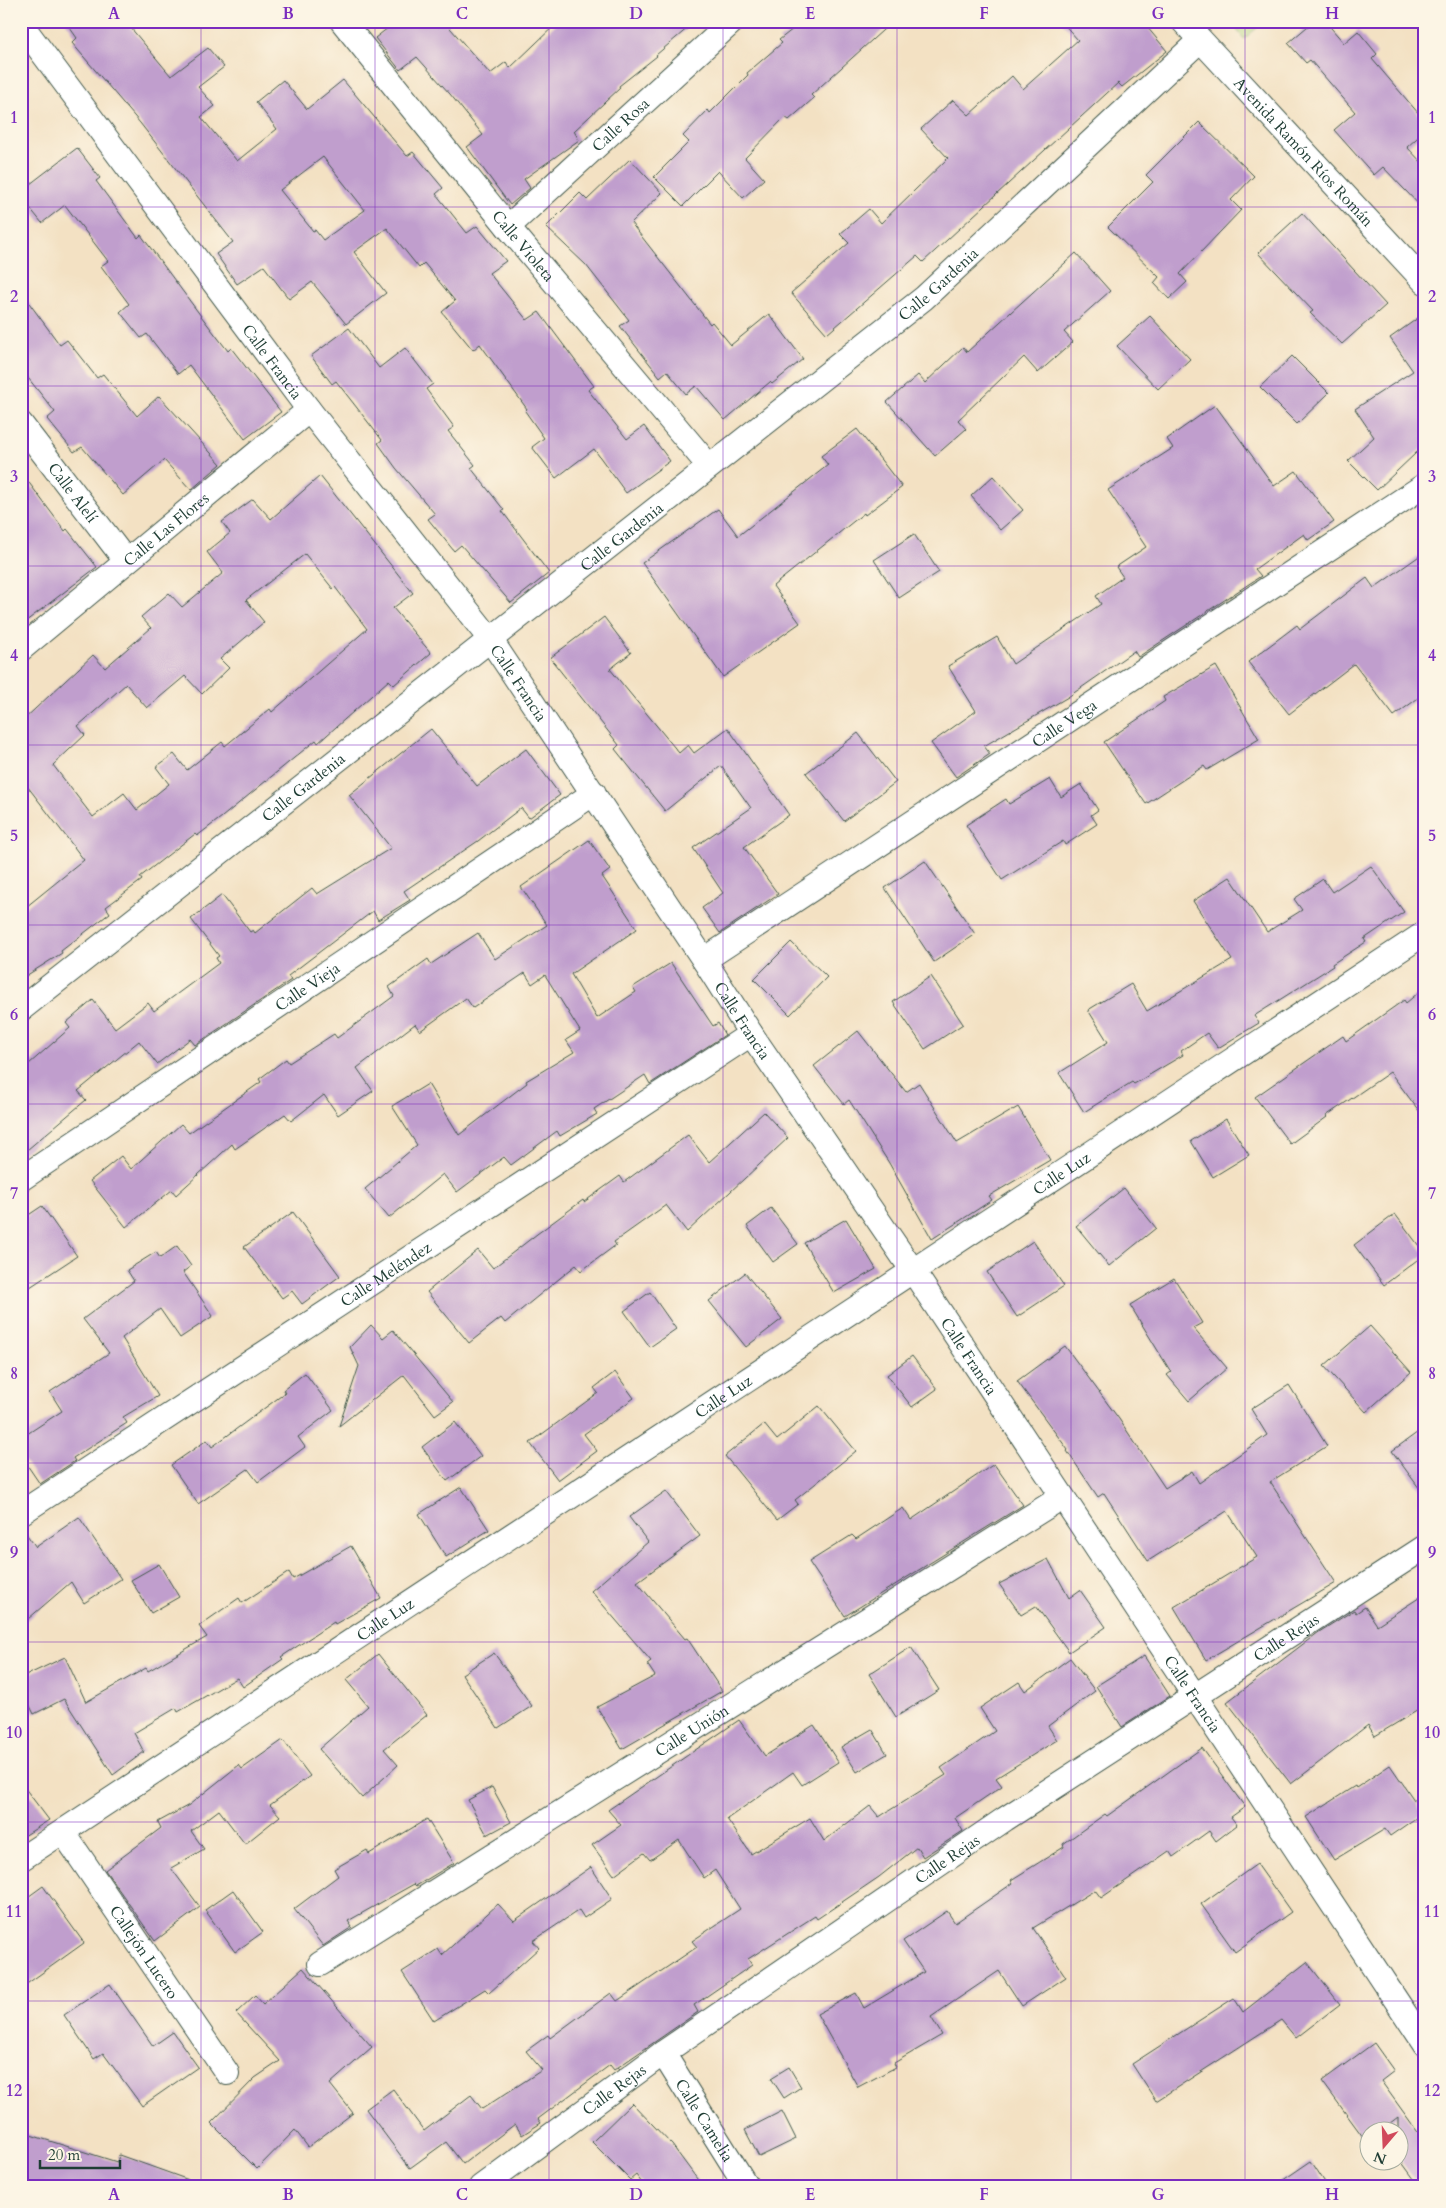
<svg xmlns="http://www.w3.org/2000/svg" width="1446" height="2208" font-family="Cardo,serif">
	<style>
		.green { fill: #b1d37b; stroke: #688858 }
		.building { fill: #c09ecd; fill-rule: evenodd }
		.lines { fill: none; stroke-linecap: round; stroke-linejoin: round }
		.street-casing { stroke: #3f5649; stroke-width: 26 }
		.street { stroke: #fff; stroke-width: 24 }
		.grid { fill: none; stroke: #7b2cbf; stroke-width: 1; stroke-opacity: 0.55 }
		.labels { text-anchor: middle; stroke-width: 4; stroke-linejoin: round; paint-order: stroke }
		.street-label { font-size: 16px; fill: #1f3d34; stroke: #fcf5e5 }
		.neatline { fill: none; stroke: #7b2cbf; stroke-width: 2 }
		.grid-label { font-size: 16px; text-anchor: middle; font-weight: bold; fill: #7b2cbf }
	</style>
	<rect width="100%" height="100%" fill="#fcf5e5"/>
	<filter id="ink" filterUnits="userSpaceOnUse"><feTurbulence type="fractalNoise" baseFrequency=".02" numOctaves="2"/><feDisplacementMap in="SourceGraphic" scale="10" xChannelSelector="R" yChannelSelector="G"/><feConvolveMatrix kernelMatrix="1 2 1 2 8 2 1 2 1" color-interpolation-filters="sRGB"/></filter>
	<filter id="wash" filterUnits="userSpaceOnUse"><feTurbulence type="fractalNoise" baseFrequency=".0096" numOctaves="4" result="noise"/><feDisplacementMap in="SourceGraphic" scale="20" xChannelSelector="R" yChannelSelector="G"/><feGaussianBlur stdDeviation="1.12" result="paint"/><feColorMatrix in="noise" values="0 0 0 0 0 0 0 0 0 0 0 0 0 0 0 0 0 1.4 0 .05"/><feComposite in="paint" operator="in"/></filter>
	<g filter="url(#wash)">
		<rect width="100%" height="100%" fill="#f3e1c3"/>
		<polygon class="green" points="1230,21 1265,21 1244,39"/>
		<g id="blocks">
			<g class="building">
				<path d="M65 21H125L171 76 208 48 224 67 198 87 215 106 201 117 237 161 277 129 256 102 283 80 307 109 343 80 407 156 413 152 443 188 436 194 467 233 477 226 506 261 489 273 527 320 539 312 594 386 588 390 627 439 644 426 670 461 626 493 594 449 556 478 532 447 544 438 525 411 527 409 480 344 473 350 442 312 455 301 424 263 419 268 387 228 354 252 386 293 346 324 312 282 289 299 264 266 237 284 216 254 233 242 140 123 72 43 77 38ZM323 157 365 210 323 240 315 230 313 231 280 190Z"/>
				<polygon points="397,21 444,21 490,74 506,62 510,68 559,21 696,21 656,55 657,56 619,86 620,88 574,131 579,140 524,179 530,188 510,205 467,147 483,135 450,94 417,57 400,70 375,38"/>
				<polygon points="803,21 893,21 811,95 814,98 789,120 785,117 745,158 764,179 743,198 718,171 683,206 654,177 689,142 683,136 708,110 710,113 748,75 747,73 782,43 779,40"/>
				<polygon points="1061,21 1142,21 1167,51 1122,87 1118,83 923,262 917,256 827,334 791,293 849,243 840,234 869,209 881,223 948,158 921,129 953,100 969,115 1012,76 1023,89 1078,40"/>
				<polygon points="1314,21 1325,21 1344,43 1358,31 1377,54 1372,59 1425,121 1425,131 1407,147 1425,166 1425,211 1383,167 1374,175 1334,130 1355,112 1310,60 1306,63 1288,43"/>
				<polygon points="1199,122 1254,176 1231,200 1241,210 1180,274 1187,282 1169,299 1154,283 1159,277 1108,227 1153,182 1146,175"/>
				<polygon points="77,148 100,178 96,181 138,238 141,235 201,316 228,351 231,348 281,412 245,439 189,365 178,374 147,334 141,338 120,312 129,304 101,266 108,261 65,205 42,223 21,197 21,191"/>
				<polygon points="630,159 662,193 631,223 710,324 712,322 731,345 769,314 803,359 772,384 770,382 725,420 696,386 686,394 667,371 660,377 620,326 629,320 586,265 546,227 580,193 587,200"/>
				<polygon points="1302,213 1386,305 1342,344 1310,313 1313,311 1258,253"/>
				<polygon points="1076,253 1110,291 1064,332 1073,342 1038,373 1024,357 958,420 966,429 935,456 887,402 918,375 925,383 963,347 967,352"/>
				<polygon points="21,292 60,345 67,340 97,378 103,374 137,416 159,396 221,464 191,490 164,460 123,495 82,447 74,452 47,419 55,412 21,369"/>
				<polygon points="1425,313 1425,447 1416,453 1377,490 1348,461 1374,437 1355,409 1413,371 1390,338"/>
				<polygon points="1150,316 1190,359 1158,389 1117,346"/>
				<polygon points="349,328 379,368 405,348 433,384 426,389 454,427 448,431 475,465 471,468 504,510 502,511 549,573 511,603 461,545 454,551 428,519 435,514 396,468 378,443 382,440 336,381 332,384 311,356"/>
				<polygon points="1292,356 1329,393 1297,424 1260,387"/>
				<polygon points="1215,405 1274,486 1296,471 1334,522 1308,540 1304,534 1255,569 1261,576 1138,657 1134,651 1068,697 984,746 990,754 956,777 931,743 976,711 948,666 997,637 1013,664 1101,604 1096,596 1123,577 1116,567 1146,547 1108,490 1173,448 1167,439"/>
				<polygon points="857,429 902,487 865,515 864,513 773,586 800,623 723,677 642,563 718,509 738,536 828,465 821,456"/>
				<polygon points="21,472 65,531 67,529 97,567 21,625"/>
				<path d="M320 476 413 593 393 608 431 653 394 685 389 680 318 743 316 740 222 817 197 836 195 834 140 877 142 880 106 907 110 913 61 951 62 953 21 979V911L84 860 21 778V722L93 655 105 668 151 628 141 617 169 593 182 607 223 573 207 552 230 533 222 522 253 499 271 519ZM305 554 333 589 335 587 367 629 272 712 270 709 225 746 222 742 187 770 174 754 156 767 169 784 137 810 124 793 93 817 53 765 85 735 78 726 126 684 147 708 185 676 202 694 229 668 220 659 264 622 246 600Z"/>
				<polygon points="993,476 1023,510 1000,530 971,496"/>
				<polygon points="914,534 939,572 899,598 874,560"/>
				<polygon points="1425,552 1425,693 1394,716 1354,664 1289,714 1248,662 1297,625 1300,629 1367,578 1374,588"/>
				<polygon points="604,617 631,653 610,669 679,753 688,745 694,753 728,728 789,815 744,847 778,894 720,933 702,908 723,893 693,848 751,808 721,766 665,811 615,749 619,745 550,658"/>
				<polygon points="1216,666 1259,739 1207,770 1204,766 1146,804 1104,742 1165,701 1163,697"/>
				<polygon points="431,729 477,786 526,749 560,795 529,818 521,808 478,841 404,891 410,900 378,920 373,911 288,976 291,980 195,1045 190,1039 157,1064 139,1041 78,1091 86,1100 21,1155 21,1071 70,1028 66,1023 93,1000 115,1028 148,1003 154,1011 219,963 216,958 219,956 191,919 222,895 250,932 253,930 255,933 312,888 317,894 391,848 349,795"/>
				<polygon points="858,733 896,782 844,821 806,773"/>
				<polygon points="1050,779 1061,797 1081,784 1098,810 1091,815 1097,824 1065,845 1063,841 1002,880 966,825 1006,799 1009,804"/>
				<polygon points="589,840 610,870 602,876 637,929 571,974 597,1018 636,992 633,987 671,963 713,1026 718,1023 725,1035 650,1084 645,1075 594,1109 597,1114 560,1136 557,1131 511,1165 504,1157 457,1192 443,1174 389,1218 365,1189 417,1145 392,1106 428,1084 459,1135 527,1083 526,1081 574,1052 566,1040 580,1031 545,975 532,984 525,973 473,1008 466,998 420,1031 415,1024 357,1068 373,1091 338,1115 324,1095 291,1121 285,1114 235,1149 232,1144 176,1195 172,1190 126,1227 90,1181 121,1156 131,1169 181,1124 189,1133 261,1082 259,1079 286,1059 289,1063 334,1034 337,1038 394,996 389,987 428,959 431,964 478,933 495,959 547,925 521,887"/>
				<polygon points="925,861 975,934 934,962 885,888"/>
				<polygon points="1371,866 1404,912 1364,939 1366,942 1332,964 1333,966 1254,1016 1259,1023 1218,1048 1207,1033 1181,1051 1183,1055 1134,1084 1132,1082 1084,1112 1059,1073 1108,1042 1088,1010 1131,984 1147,1011 1232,960 1193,901 1230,877 1267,932 1302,910 1294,899 1323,879 1332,892"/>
				<polygon points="791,942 827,977 790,1015 754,979"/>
				<polygon points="931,976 963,1024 925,1049 893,1002"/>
				<polygon points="1425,987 1425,1119 1390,1072 1326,1116 1327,1117 1290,1144 1255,1097 1343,1036 1346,1041 1404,1000 1406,1003"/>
				<polygon points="858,1031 906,1092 919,1083 957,1143 1018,1107 1050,1160 989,1196 992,1200 932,1239 889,1163 849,1100 844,1104 814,1066"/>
				<polygon points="764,1112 788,1138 687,1232 666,1205 614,1242 616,1245 581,1271 576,1265 505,1323 501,1318 469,1343 427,1292 478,1250 493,1268 537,1234 583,1200 584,1202 620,1176 624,1182 688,1135 709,1162"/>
				<polygon points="1226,1119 1249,1155 1213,1177 1191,1141"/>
				<polygon points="1124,1188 1156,1228 1109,1266 1076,1226"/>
				<polygon points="42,1206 77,1256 21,1293 21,1220"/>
				<polygon points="771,1208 798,1244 773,1262 747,1226"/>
				<polygon points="293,1212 340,1276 302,1304 292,1291 282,1298 244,1247"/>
				<polygon points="1395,1214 1425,1254 1384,1285 1354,1245"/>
				<polygon points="846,1219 876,1269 834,1293 804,1243"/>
				<polygon points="1033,1241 1064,1286 1017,1317 987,1272"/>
				<polygon points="177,1246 191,1266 183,1272 213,1316 180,1338 160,1309 122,1338 158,1396 123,1417 127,1423 73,1458 75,1461 40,1484 21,1456 21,1438 62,1411 50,1392 109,1353 83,1319 134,1281 127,1270 156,1252 160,1258"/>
				<polygon points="745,1273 782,1319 746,1347 709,1301"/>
				<polygon points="1174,1278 1202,1323 1193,1328 1227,1368 1189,1401 1167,1375 1171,1372 1130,1305"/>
				<polygon points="650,1292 676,1329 650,1347 624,1311"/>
				<polygon points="371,1325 383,1338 393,1330 453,1402 435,1415 404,1375 339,1426 359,1366 350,1347"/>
				<polygon points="1370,1326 1411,1372 1366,1412 1324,1366"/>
				<polygon points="1065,1346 1119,1419 1165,1488 1192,1471 1199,1483 1267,1435 1251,1409 1289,1385 1327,1446 1270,1482 1336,1583 1206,1660 1174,1607 1257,1557 1227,1511 1148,1561 1104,1493 1098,1497 1067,1451 1068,1450 1017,1381"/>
				<polygon points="912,1356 937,1389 912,1407 887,1375"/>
				<polygon points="615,1372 634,1398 584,1434 597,1451 558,1480 530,1443 598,1393 594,1388"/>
				<polygon points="305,1373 333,1410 298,1437 305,1447 258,1482 248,1469 198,1504 171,1465 207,1440 212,1447 285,1393 283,1390"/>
				<polygon points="819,1406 856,1451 795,1500 798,1504 777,1520 725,1456 764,1424 777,1440"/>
				<polygon points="455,1422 481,1456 447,1481 422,1447"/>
				<polygon points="1425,1427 1425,1496 1392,1451"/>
				<polygon points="994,1464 1023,1505 845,1616 809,1562 852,1535 856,1539 903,1508 911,1520"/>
				<polygon points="461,1487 489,1530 446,1557 419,1514"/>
				<polygon points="666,1491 700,1536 637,1582 685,1639 687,1638 722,1691 622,1749 597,1707 655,1676 647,1664 651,1661 591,1591 648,1542 629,1517"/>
				<polygon points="79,1517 121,1579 84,1603 71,1582 21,1625 21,1527 36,1547"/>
				<polygon points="351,1546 381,1598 335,1624 334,1622 281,1657 283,1659 243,1687 237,1678 178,1712 176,1708 134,1733 144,1752 113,1775 64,1699 34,1714 21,1688 21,1678 65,1657 86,1702 146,1668 148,1671 207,1637 199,1626 239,1598 242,1603 289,1572 293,1579"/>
				<polygon points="1048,1559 1069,1598 1080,1590 1106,1627 1069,1652 1036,1606 1021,1615 999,1584"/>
				<polygon points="159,1564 179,1597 151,1613 131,1580"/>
				<polygon points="1425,1594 1425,1706 1375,1736 1368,1725 1291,1784 1227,1702 1319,1632 1354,1610 1356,1613 1365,1607 1377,1625"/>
				<polygon points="911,1647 939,1690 896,1717 869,1674"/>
				<polygon points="494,1653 532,1706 498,1728 462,1674"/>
				<polygon points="378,1654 427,1715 384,1749 398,1765 362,1798 319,1749 368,1706 346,1680"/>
				<polygon points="1144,1656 1170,1696 1122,1727 1096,1686"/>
				<polygon points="1070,1658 1095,1691 1048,1726 1057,1740 996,1778 1002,1786 955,1818 963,1831 923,1857 917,1847 879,1877 817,1919 815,1916 748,1959 752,1965 694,2005 698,2012 614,2070 610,2065 538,2119 541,2123 522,2135 515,2124 463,2164 446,2142 410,2168 366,2109 393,2089 424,2131 471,2095 482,2109 542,2070 526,2051 548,2035 550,2038 611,1993 617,2001 697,1947 692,1941 740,1909 715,1870 704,1878 679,1840 650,1860 644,1853 614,1875 592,1845 621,1825 608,1810 739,1720 765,1756 814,1725 838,1762 802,1785 793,1772 727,1819 751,1854 810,1818 824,1841 870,1806 879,1817 946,1775 941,1768 995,1731 980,1708 1019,1682 1025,1691"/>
				<polygon points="872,1729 887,1754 857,1772 841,1747"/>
				<polygon points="283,1740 310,1776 270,1805 280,1816 245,1844 219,1810 191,1831 204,1849 171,1868 200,1907 155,1941 105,1870 161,1828 158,1822 189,1805 239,1765 242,1769"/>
				<polygon points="1202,1748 1245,1807 1231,1817 1237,1825 1216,1841 1209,1831 1173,1857 1169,1851 1101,1898 1095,1890 1033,1928 1066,1977 1022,2006 999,1971 931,2017 942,2035 894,2063 896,2067 858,2087 817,2014 856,1993 864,2008 924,1972 903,1941 947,1911 955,1923 1013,1883 1011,1880 1064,1847 1063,1844 1105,1814 1107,1816"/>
				<polygon points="1390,1765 1423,1813 1390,1836 1385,1829 1334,1860 1306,1817 1355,1786 1356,1788"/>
				<polygon points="21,1783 49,1820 21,1838"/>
				<polygon points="492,1787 511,1822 487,1835 468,1800"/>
				<polygon points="427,1819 454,1863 416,1886 414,1884 348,1921 352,1927 323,1946 294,1909 338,1876 334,1869 367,1850 369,1854"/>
				<polygon points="1257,1864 1291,1912 1235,1952 1201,1904"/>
				<polygon points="591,1867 612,1899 584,1918 579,1910 533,1941 539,1948 489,1993 485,1989 434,2021 402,1972 438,1949 442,1955 498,1904 514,1921"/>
				<polygon points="43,1886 84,1943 21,1988 21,1902"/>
				<polygon points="233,1890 263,1932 235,1952 205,1910"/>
				<polygon points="1307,1962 1340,2004 1296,2038 1281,2020 1156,2101 1132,2064 1234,1998 1243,2012"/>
				<polygon points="303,1968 372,2047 330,2084 353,2113 308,2147 295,2130 257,2169 211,2123 255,2078 280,2061 236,2013 255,1995 263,2004"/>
				<polygon points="110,1984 153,2046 173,2032 198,2067 142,2106 103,2053 94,2059 64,2015"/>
				<polygon points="1374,2043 1394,2071 1381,2081 1425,2142 1425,2187 1420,2187 1398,2157 1398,2117 1381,2130 1368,2130 1368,2140 1366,2141 1322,2081"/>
				<polygon points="789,2067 801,2087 784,2098 771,2078"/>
				<polygon points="632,2103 672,2145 703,2187 645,2187 636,2175 630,2180 592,2142"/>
				<polygon points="782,2111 796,2139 759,2157 745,2130"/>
				<polygon points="21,2132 117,2162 119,2155 200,2184 200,2187 21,2187"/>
				<polygon points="1311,2161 1328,2187 1273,2187"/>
			</g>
		</g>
	</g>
	<g filter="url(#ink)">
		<use href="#blocks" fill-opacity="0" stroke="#3f5649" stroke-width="1"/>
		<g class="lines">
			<g class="street-casing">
				<g id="street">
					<path id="s1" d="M342 21 508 227 709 466"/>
					<path id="s2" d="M1183 21 1425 282"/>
					<path id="s3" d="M21 24 309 410 490 639 704 960 751 1034 913 1271 1098 1550 1425 2044"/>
					<path id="s4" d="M508 227 733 21"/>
					<path id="s5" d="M21 424 126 561"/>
					<path id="s6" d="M21 649 309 410"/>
					<path id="s7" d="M704 960 1425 485"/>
					<path id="s8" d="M21 1009 924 298 1200 40"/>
					<path id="s9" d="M21 1179 594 793"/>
					<path id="s10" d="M21 1513 751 1034"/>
					<path id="s11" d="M63 1832 227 2073"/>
					<path id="s12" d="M21 1859 1425 933"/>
					<path id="s13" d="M320 1964 1062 1497"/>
					<path id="s14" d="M663 2053 747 2187"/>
					<path id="s15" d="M481 2187 663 2053 1005 1819 1425 1547"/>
				</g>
			</g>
			<use href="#street" class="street"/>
		</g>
	</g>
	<path class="grid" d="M201 21V2187M375 21V2187M549 21V2187M723 21V2187M897 21V2187M1071 21V2187M1245 21V2187M21 207H1425M21 386H1425M21 566H1425M21 745H1425M21 925H1425M21 1104H1425M21 1283H1425M21 1463H1425M21 1642H1425M21 1822H1425M21 2001H1425"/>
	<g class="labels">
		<g class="street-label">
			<text dy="6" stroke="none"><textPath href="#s4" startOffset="152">Calle Rosa</textPath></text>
			<text dy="6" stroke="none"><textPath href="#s2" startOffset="178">Avenida Ramón Ríos Román</textPath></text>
			<text dy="6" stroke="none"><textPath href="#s1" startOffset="289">Calle Violeta</textPath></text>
			<text dy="6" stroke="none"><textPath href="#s8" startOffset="1169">Calle Gardenia</textPath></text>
			<text dy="6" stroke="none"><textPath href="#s3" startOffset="421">Calle Francia</textPath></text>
			<text dy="6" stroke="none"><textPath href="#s5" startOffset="86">Calle Alelí</textPath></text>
			<text dy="6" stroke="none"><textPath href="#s6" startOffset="188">Calle Las Flores</textPath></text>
			<text dy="6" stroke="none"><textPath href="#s8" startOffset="764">Calle Gardenia</textPath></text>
			<text dy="6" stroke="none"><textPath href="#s3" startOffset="826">Calle Francia</textPath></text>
			<text dy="6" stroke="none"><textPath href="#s7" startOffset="431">Calle Vega</textPath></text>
			<text dy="6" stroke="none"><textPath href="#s8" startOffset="359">Calle Gardenia</textPath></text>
			<text dy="6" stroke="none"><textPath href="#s9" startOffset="345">Calle Vieja</textPath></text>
			<text dy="6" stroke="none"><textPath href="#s3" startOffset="1231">Calle Francia</textPath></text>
			<text dy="6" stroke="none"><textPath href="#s12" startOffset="1246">Calle Luz</textPath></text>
			<text dy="6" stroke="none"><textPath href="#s10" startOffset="436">Calle Meléndez</textPath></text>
			<text dy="6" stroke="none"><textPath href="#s3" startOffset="1636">Calle Francia</textPath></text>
			<text dy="6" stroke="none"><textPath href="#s12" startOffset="841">Calle Luz</textPath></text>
			<text dy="6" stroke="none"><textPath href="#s12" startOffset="436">Calle Luz</textPath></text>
			<text dy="6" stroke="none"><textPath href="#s15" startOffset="975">Calle Rejas</textPath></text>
			<text dy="6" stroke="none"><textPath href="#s3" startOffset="2041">Calle Francia</textPath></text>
			<text dy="6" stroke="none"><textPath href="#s13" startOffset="439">Calle Unión</textPath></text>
			<text dy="6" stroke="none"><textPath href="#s15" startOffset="570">Calle Rejas</textPath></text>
			<text dy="6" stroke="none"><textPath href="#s11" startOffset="145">Callejón Lucero</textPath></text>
			<text dy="6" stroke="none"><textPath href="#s15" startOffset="165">Calle Rejas</textPath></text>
			<text dy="6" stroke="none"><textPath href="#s14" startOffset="79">Calle Camelia</textPath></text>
		</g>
	</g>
	<rect width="1446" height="2208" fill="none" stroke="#fcf5e5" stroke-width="55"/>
	<g transform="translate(1384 2146) rotate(199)"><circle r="24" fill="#fcf5e5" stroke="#a4ab9e"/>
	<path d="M0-4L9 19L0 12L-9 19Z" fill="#d1495b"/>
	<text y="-8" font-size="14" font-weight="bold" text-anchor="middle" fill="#1f3d34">N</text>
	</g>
	<path d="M40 2160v8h80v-8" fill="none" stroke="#1f3d34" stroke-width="2.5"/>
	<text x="48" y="2160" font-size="15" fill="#1f3d34" stroke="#fcf5e5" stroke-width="4" paint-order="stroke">20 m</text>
	<rect x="28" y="28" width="1390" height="2152" class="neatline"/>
	<g class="grid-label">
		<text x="114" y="19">A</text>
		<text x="288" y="19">B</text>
		<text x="462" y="19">C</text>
		<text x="636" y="19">D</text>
		<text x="810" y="19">E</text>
		<text x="984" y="19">F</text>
		<text x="1158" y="19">G</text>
		<text x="1332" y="19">H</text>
		<text x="14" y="123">1</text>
		<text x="1432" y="123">1</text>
		<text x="14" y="302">2</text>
		<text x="1432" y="302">2</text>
		<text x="14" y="482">3</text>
		<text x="1432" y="482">3</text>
		<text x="14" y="661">4</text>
		<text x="1432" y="661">4</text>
		<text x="14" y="841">5</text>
		<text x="1432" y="841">5</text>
		<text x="14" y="1020">6</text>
		<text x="1432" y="1020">6</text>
		<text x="14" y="1199">7</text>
		<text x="1432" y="1199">7</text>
		<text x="14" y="1379">8</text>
		<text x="1432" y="1379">8</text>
		<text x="14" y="1558">9</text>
		<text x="1432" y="1558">9</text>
		<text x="14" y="1738">10</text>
		<text x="1432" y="1738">10</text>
		<text x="14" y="1917">11</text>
		<text x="1432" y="1917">11</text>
		<text x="14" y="2096">12</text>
		<text x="1432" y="2096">12</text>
		<text x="114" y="2200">A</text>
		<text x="288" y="2200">B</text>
		<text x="462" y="2200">C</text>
		<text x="636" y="2200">D</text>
		<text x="810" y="2200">E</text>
		<text x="984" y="2200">F</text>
		<text x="1158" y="2200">G</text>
		<text x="1332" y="2200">H</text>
	</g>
</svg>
